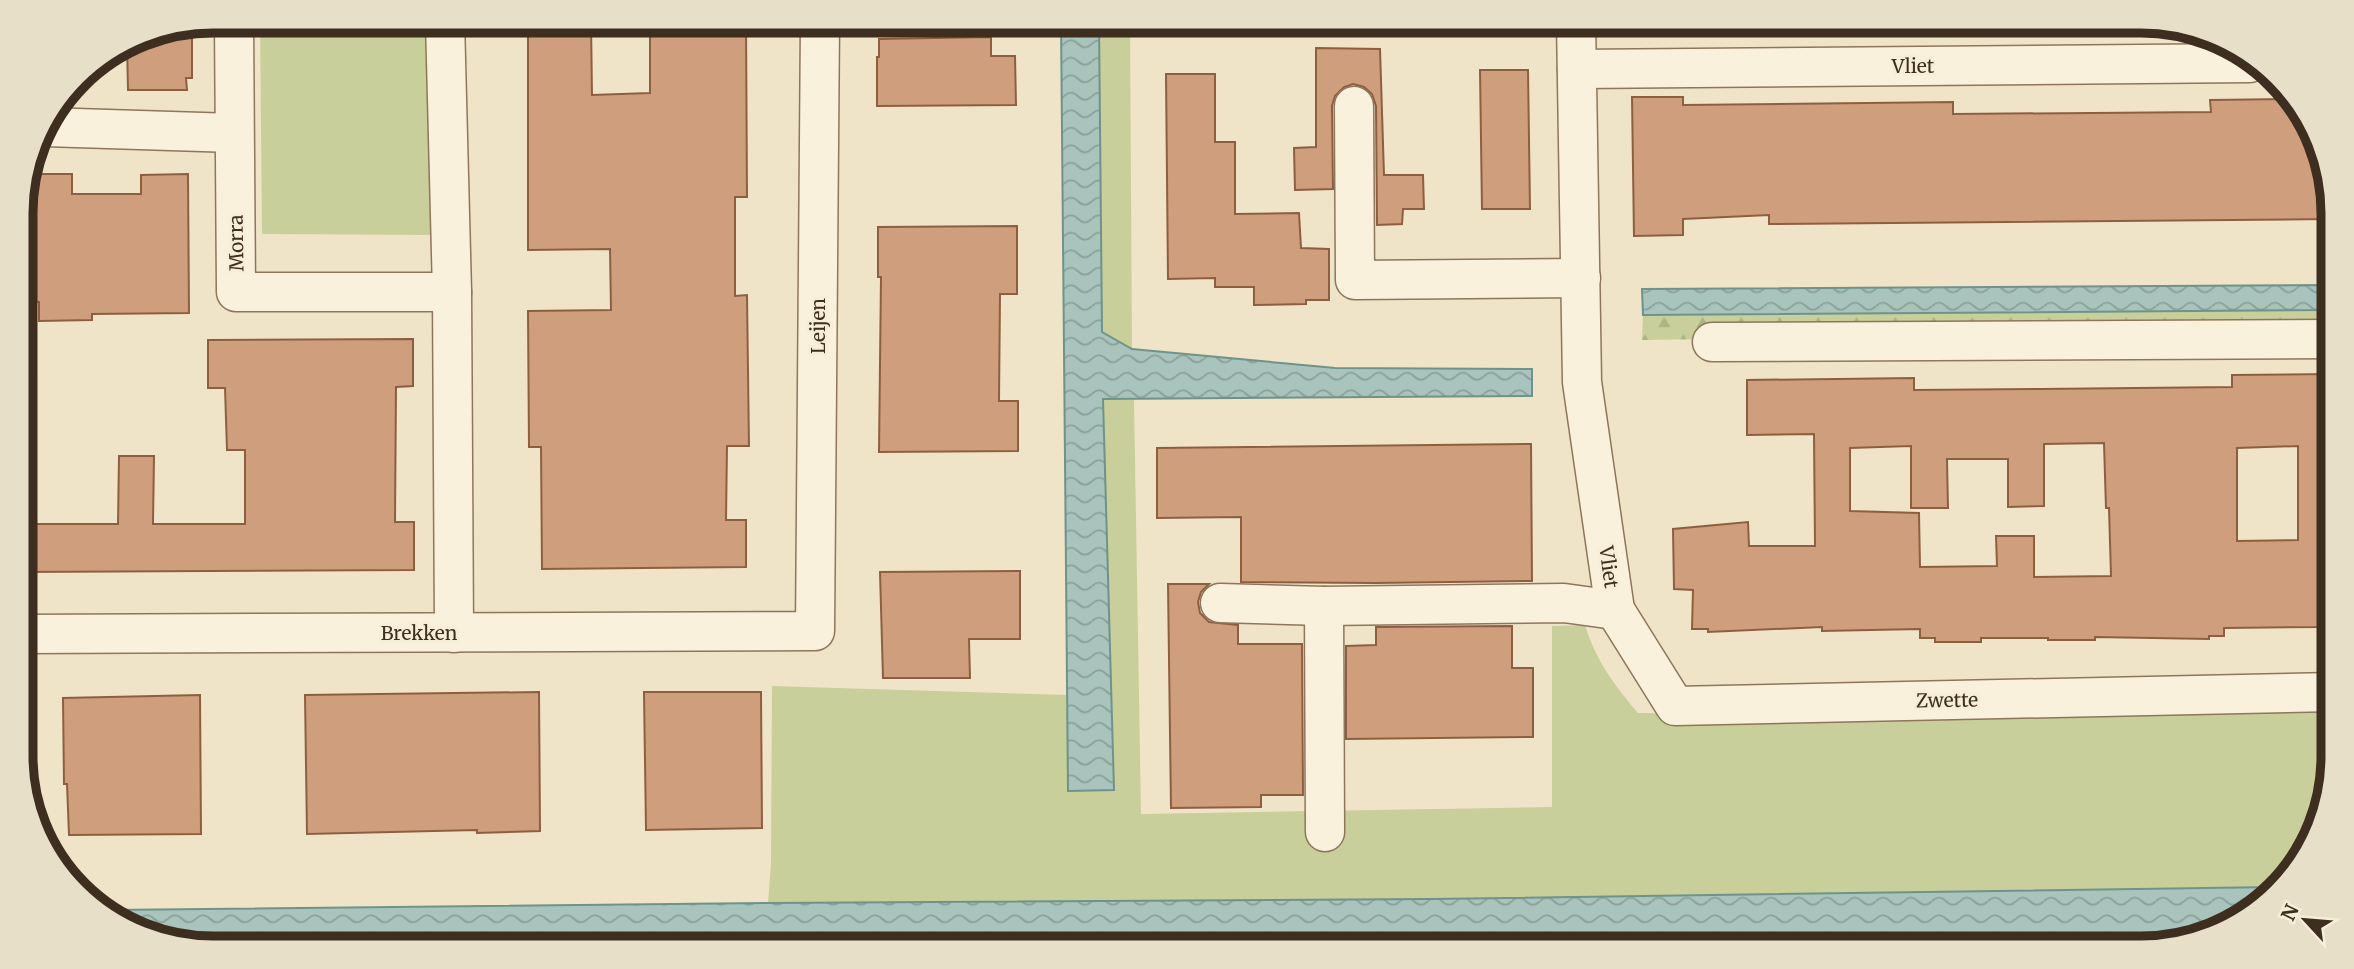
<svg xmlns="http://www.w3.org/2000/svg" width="2354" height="969" font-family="Merriweather,serif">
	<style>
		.green { fill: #c9cf9b }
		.forest { fill: url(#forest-firs) }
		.water { fill: url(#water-waves); stroke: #6f938a; stroke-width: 2 }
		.building { fill: #cf9f7d; stroke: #8d5f41; stroke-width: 2; fill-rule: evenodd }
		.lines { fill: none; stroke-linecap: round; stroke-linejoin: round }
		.minor-casing { stroke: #8d765c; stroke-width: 41 }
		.minor { stroke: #faf1dc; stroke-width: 38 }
		.labels { text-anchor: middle; stroke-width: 6; stroke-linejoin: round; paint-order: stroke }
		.street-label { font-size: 19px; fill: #3d2e20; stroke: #f7eed8 }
		.rim { fill: none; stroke: #3d2e20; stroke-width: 9 }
	</style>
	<defs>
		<pattern id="forest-firs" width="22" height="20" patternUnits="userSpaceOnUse" patternTransform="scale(1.75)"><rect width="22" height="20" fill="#c9cf9b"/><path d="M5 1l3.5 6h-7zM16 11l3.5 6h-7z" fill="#aeb285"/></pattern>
		<pattern id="water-waves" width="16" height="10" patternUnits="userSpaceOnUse" patternTransform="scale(1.75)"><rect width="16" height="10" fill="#a9c4bc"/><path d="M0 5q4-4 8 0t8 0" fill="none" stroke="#8ba098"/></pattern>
	</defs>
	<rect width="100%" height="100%" fill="#f0e4c8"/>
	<g class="green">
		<polygon points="260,21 434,21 434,235 262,234"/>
		<polygon points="1099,21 1130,21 1132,349 1115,348 1102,332"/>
		<path d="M1103 399 1134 400 1141 814 1552 807V626L1585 625C1595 659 1615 686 1638 713L1798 714 2333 705V756L2318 829 2273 887 1552 898 768 903 771 864 772 686 1068 695V791L1114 790Z"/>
	</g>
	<polygon class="forest" points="2332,310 2332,331 1642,340 1643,315"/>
	<g class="water">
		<polygon points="1061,21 1099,21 1102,332 1132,349 1335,368 1532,369 1532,396 1103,399 1114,790 1068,791"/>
		<polygon points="2332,285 2332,310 1643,315 1642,289"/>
		<polygon points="2273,887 2257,908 2152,948 214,948 140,933 109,910 768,903 1432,899"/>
	</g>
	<g class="building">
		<polygon points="528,21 591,21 592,95 650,93 650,21 746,21 747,197 735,197 735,296 747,295 749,446 727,446 726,520 746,520 746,567 542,569 541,447 529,447 528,311 611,310 610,249 528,250"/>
		<polygon points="192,25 192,78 186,78 187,90 128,90 127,44 140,36"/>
		<polygon points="991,37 991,56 1015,56 1016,105 877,106 877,57 879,57 879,39"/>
		<polygon points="1316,48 1380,49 1384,175 1423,175 1424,209 1403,209 1402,224 1377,225 1376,106 1372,94 1364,87 1353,84 1344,87 1335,96 1332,106 1333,189 1295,190 1294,148 1316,147"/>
		<polygon points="1480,70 1528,70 1530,209 1482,209"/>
		<polygon points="1166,74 1215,74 1215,142 1235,142 1235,214 1299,213 1301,248 1329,249 1329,300 1306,300 1306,304 1254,305 1254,287 1215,287 1215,278 1168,279"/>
		<polygon points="1632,97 1683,97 1683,105 1953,102 1953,114 2211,112 2210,100 2294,99 2331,188 2331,219 1769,224 1769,215 1683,219 1683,235 1634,236"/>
		<polygon points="29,174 72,174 72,194 141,194 141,175 188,174 189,313 92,314 92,320 39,321 39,302 22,302 21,201"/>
		<polygon points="1017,226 1017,294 1000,294 999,401 1018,401 1018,451 879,452 881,277 878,277 878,227"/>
		<polygon points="413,339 413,386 396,387 395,522 414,522 414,570 22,572 22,524 118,524 119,456 154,456 153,524 245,524 245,450 227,450 225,388 208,388 208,340"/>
		<path d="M2332 374 2333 624 2322 623V627L2224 628V636H2209V639L2095 637V640H2048V638H1981V642H1935V638H1920V629L1822 631V627L1708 632V629H1692L1693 590 1674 589 1673 529 1748 522 1749 546H1815L1814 434 1747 435V380L1914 378V390L2041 389 2232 387V375ZM2104 443 2106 508H2109L2111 576 2034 577V536H1996L1997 566 1920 567 1919 513 1850 511V448L1911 446V508H1948L1947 459H2008V507L2044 506V444ZM2298 446V540L2237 541V448Z"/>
		<polygon points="1531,444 1532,581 1375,583 1241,582 1241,517 1157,518 1157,448"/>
		<polygon points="1020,571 1020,639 969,639 970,678 883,678 880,572"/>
		<polygon points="1168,584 1209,584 1201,592 1198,602 1200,613 1209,622 1238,625 1238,644 1302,644 1303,795 1261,795 1261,807 1171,808"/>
		<polygon points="1512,626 1512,668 1533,668 1533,737 1346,739 1346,646 1376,645 1376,627"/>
		<polygon points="539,692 540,831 477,833 477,830 307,834 305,695"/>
		<polygon points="644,692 761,692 762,828 646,830"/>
		<polygon points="200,695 201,834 69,835 67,784 64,784 63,698"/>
	</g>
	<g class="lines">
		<g class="minor-casing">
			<g id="minor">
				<polyline points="234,21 236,292 452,292"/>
				<polyline points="445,21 452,292 454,633"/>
				<polyline points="1577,69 2250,63"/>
				<polyline points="1354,106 1355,280 1581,278"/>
				<polyline points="45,127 234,133"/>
				<polyline points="1712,342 2332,339"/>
				<polyline points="1220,603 1324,606 1564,603 1615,610 1582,382 1576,21"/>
				<polyline points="1324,606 1325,832"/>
				<polyline points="1615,610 1675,706 2333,692"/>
				<polyline points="22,634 815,631 820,21"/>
			</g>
		</g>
		<use href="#minor" class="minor"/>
	</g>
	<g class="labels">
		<g class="street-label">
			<text x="1913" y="73">Vliet</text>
			<text transform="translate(236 243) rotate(-91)" y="7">Morra</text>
			<text transform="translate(818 326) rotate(-90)" y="7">Leijen</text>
			<text transform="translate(1609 567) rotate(82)" y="7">Vliet</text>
			<text x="419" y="640">Brekken</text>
			<text transform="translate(1947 700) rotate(-1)" y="7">Zwette</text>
		</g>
	</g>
	<path d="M0 0H2354V969H0ZM213 33H2141A180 180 0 0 1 2321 213V756A180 180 0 0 1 2141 936H213A180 180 0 0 1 33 756V213A180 180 0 0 1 213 33Z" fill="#e8dfc9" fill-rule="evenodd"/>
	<path class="rim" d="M213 33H2141A180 180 0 0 1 2321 213V756A180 180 0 0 1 2141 936H213A180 180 0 0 1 33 756V213A180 180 0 0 1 213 33Z"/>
	<g transform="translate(2305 920) rotate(296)" stroke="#f7eed8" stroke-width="5" paint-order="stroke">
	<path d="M0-5L12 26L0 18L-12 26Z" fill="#3d2e20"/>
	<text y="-10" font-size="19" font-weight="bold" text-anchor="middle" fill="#3d2e20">N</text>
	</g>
</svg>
